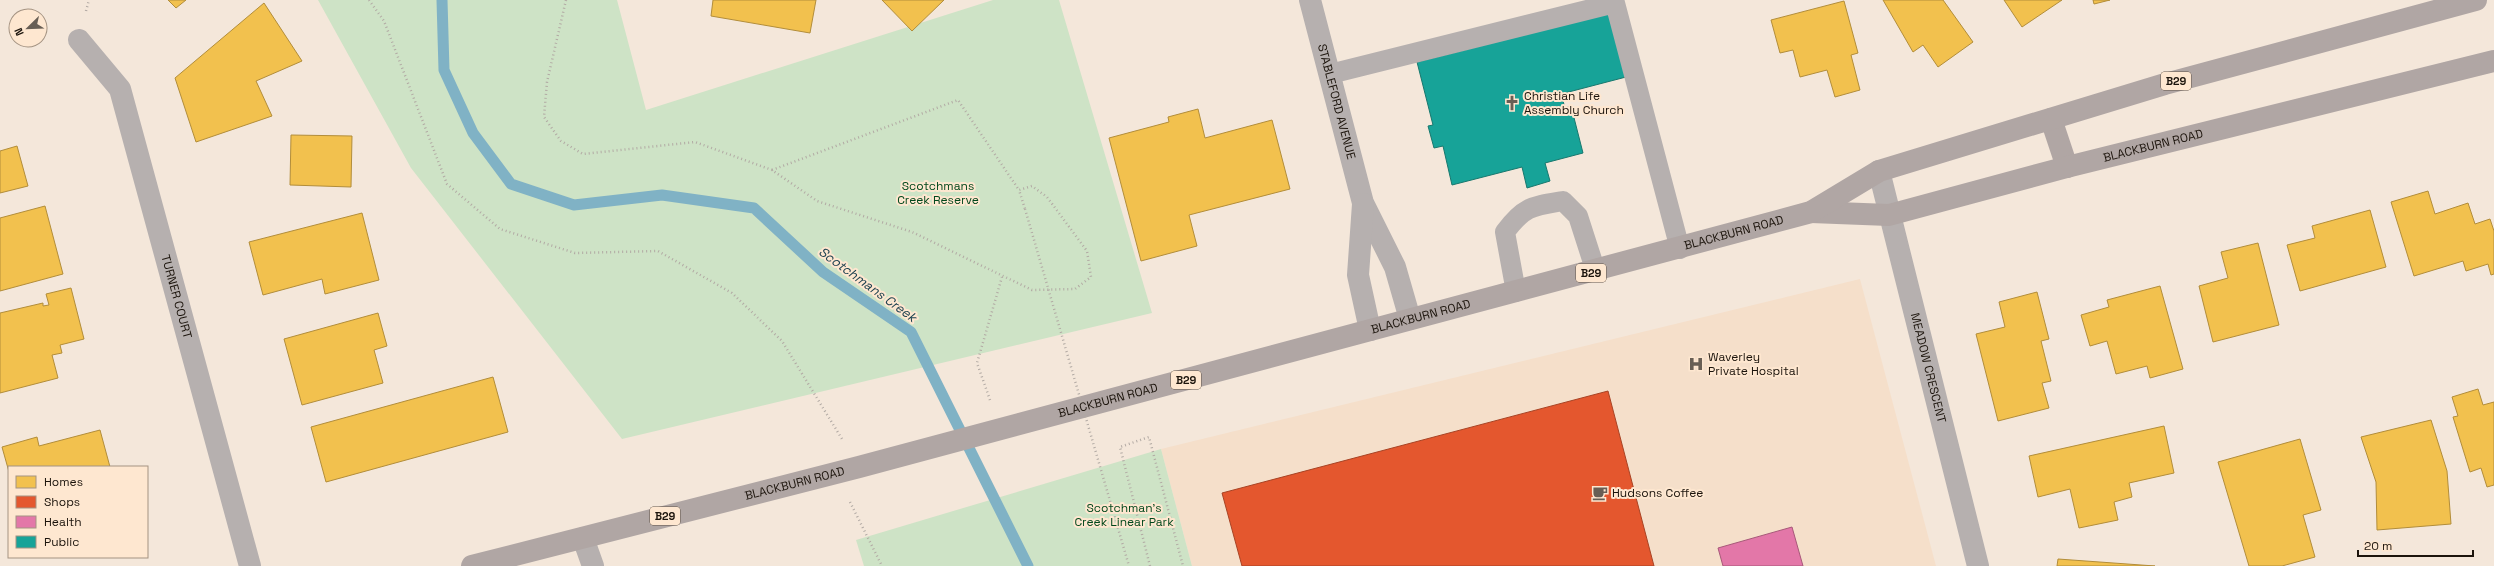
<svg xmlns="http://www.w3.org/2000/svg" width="2494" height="566" font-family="'Space Grotesk',sans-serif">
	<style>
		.built { fill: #f5dfca }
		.green { fill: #cee3c6 }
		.homes { fill: #f2c14e; stroke: #b28d3a }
		.shops { fill: #e4572e; stroke: #a84324 }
		.health { fill: #e377a8; stroke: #a75979 }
		.public { fill: #17a398; stroke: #18786e }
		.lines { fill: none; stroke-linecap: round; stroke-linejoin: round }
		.stream { stroke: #80b2c5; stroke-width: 11 }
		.path { stroke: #b2aaa4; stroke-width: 2.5; stroke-dasharray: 1 3; stroke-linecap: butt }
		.service { stroke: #b6b0af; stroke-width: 20 }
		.minor { stroke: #b6b0af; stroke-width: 22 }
		.primary { stroke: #b0a6a4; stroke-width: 22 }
		.path-bridge { stroke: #b2aaa4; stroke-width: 2.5; stroke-dasharray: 1 3; stroke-linecap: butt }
		.labels { text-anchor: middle; stroke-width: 4; stroke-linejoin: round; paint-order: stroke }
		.shield { fill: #fee7d0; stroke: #605347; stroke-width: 1 }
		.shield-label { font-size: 11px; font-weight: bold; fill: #1c140c }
		.poi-label { font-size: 12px; fill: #1c140c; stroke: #fee7d0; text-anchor: start }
		.street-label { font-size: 12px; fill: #1c140c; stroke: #fee7d0 }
		.park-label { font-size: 12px; fill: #01471b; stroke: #fee7d0 }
		.water-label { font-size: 13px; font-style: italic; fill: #1d4150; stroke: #fee7d0 }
	</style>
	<rect width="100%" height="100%" fill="#f4e7da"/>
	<polygon class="built" points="1860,279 1936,566 1192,566 1161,449"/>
	<g class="green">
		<polygon points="318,0 617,0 646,110 993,0 1059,0 1152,313 622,439 411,168"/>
		<polygon points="1161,449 1192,566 864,566 856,540"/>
	</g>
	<g class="homes">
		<polygon points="168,0 186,0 176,8"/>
		<polygon points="713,0 816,0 810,33 711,16"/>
		<polygon points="882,0 944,0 912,31"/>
		<polygon points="1883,0 1943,0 1973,42 1938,67 1923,45 1913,52"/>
		<polygon points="2004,0 2062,0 2022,27"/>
		<polygon points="2093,0 2110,0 2094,4"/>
		<polygon points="1844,1 1858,53 1851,55 1860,90 1835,97 1827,70 1800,77 1793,50 1780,53 1771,20"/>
		<polygon points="264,3 302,61 256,81 272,116 196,142 175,78"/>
		<polygon points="1198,109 1205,138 1272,120 1290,189 1189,215 1197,246 1141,261 1109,138 1169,122 1168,117"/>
		<polygon points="291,135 352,136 351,187 290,185"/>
		<polygon points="17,146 28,186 0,193 0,151"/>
		<polygon points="2428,191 2435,214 2468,203 2475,224 2490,219 2494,231 2494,274 2491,275 2488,264 2466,271 2463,261 2414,276 2391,202"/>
		<polygon points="45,206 63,274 0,291 0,218"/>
		<polygon points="2370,210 2386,267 2300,291 2287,245 2315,238 2312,226"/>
		<polygon points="362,213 379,280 325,294 322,279 263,295 249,242"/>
		<polygon points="2258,243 2279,325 2213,342 2199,286 2228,278 2221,252"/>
		<polygon points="2160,286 2183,369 2150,378 2147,366 2116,374 2107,341 2090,346 2081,315 2109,307 2107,300"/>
		<polygon points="71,288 84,339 60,345 62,353 52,355 58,378 0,393 0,313 43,303 43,306 49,305 46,294"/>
		<polygon points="2037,292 2049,339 2041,341 2051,381 2042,383 2049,408 1998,421 1976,334 2005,327 1999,302"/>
		<polygon points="378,313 387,346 374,350 383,383 302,405 284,339"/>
		<polygon points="493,377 508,432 326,482 311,427"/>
		<polygon points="2478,389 2483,405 2494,402 2494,485 2487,487 2481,468 2470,472 2453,417 2458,416 2452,397"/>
		<polygon points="2431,420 2447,471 2451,524 2377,530 2376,482 2361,437"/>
		<polygon points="2164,426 2174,473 2129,483 2132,497 2114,502 2118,520 2079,528 2070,489 2038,497 2029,456"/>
		<polygon points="100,430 110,467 9,467 9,472 2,447 37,437 39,446"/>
		<polygon points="2300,439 2321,510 2303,515 2315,557 2282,566 2249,566 2218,462"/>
		<polygon points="2058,559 2155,566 2057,566"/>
	</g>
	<polygon class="shops" points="1608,391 1654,566 1242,566 1222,493"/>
	<polygon class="health" points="1792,527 1803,566 1723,566 1718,548"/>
	<polygon class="public" points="1609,13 1626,77 1561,94 1565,108 1571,106 1583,153 1545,163 1550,181 1527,188 1522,167 1452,185 1443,146 1434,148 1428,126 1433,125 1417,62"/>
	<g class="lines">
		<polyline class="stream" points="442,0 444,70 473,133 511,184 574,205 662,195 754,208 823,272 911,332 1028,566"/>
		<g class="path">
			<polyline points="369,0 384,21 447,184 500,229 575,253 658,251 732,293 782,341 842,439"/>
			<polyline points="566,0 547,82 544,117 561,141 583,154 695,142 772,170 817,201 912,232 1032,290 1075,289 1091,277 1087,251 1047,197 1032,186 1019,190 1025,209"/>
			<polyline points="86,11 89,0"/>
			<polyline points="772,170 958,100 1019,190"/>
			<polyline points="990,400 977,363 1002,277"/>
			<polyline points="850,502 882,566"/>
			<polyline points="1150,566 1120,447 1149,437 1183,566"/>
		</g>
		<g class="service">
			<polyline points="1330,74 1615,3 1680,249"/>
			<path d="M1516 292 1505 232C1524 206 1533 206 1563 201L1578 216 1596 272"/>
		</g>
		<g class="minor">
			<path id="s1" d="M1310 0 1363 203 1395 267 1410 319"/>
			<path id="s2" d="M79 40 120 89 250 566"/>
			<path id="s3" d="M1879 171 1978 566"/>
			<polyline points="1363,204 1358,275 1370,330"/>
			<polyline points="583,538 593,566"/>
		</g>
		<g class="primary">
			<polyline points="2051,119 2067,167"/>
			<path id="s4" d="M1811 212 1889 215 2067 167 2494 61"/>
			<path id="s5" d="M472 566 859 467 1811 212 1879 171 2165 84 2476 0"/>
		</g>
		<polyline class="path-bridge" points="1025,209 1129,566"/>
	</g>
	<defs>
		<g id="church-bare" transform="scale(1.2)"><path d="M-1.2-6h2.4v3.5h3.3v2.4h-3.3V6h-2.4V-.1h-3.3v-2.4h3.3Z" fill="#685e54" stroke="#fee7d0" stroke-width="2.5" paint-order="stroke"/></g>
		<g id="hospital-bare" transform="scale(1.2)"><path d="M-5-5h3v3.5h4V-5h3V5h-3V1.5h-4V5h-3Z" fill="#685e54" stroke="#fee7d0" stroke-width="2.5" paint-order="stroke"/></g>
		<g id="cafe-bare" transform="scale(1.2)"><path d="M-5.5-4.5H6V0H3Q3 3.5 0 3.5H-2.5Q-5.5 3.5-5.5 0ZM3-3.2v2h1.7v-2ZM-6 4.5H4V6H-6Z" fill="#685e54" stroke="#fee7d0" stroke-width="2.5" paint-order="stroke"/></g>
	</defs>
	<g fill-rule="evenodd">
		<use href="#church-bare" x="1512" y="103"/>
		<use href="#hospital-bare" x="1696" y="364"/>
		<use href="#cafe-bare" x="1600" y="493"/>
	</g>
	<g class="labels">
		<g class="shield">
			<rect x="2161" y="72" width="30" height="18" rx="3"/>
			<rect x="1576" y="264" width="30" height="18" rx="3"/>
			<rect x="1171" y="371" width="30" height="18" rx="3"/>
			<rect x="650" y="507" width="30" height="18" rx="3"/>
		</g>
		<g class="shield-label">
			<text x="2176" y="85">B29</text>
			<text x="1591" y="277">B29</text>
			<text x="1186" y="384">B29</text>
			<text x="665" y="520">B29</text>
		</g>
		<g class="poi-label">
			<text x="1524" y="100">Christian Life<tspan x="1524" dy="14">Assembly Church</tspan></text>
			<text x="1708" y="361">Waverley<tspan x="1708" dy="14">Private Hospital</tspan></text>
			<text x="1612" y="497">Hudsons Coffee</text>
		</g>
		<g class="street-label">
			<text dy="4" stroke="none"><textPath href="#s1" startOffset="105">STABLEFORD AVENUE</textPath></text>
			<text dy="4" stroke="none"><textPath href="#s4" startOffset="351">BLACKBURN ROAD</textPath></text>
			<text dy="4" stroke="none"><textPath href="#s5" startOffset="1305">BLACKBURN ROAD</textPath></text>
			<text dy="4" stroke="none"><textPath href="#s2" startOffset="279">TURNER COURT</textPath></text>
			<text dy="4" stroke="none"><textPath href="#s5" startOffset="981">BLACKBURN ROAD</textPath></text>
			<text dy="4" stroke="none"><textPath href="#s3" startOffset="203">MEADOW CRESCENT</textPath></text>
			<text dy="4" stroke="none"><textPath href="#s5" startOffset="657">BLACKBURN ROAD</textPath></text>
			<text dy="4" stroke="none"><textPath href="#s5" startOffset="333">BLACKBURN ROAD</textPath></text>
		</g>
		<g class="park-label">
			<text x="938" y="190">Scotchmans<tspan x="938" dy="14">Creek Reserve</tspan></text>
			<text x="1124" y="512">Scotchman's<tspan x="1124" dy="14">Creek Linear Park</tspan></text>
		</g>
		<g class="water-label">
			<text transform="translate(868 284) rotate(36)" y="5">Scotchmans Creek</text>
		</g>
	</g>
	<rect x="8" y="466" width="140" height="92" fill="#fee7d0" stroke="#a49382"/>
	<rect x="16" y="476" width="20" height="12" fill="#f2c14e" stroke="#a49382"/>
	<text x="44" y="486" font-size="12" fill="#1c140c">Homes</text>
	<rect x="16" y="496" width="20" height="12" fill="#e4572e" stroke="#a49382"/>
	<text x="44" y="506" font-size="12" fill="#1c140c">Shops</text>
	<rect x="16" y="516" width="20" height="12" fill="#e377a8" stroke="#a49382"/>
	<text x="44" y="526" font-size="12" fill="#1c140c">Health</text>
	<rect x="16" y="536" width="20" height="12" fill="#17a398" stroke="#a49382"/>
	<text x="44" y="546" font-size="12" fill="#1c140c">Public</text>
	<g transform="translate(28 28) rotate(247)"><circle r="19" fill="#fee7d0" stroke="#a49382"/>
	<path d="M0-3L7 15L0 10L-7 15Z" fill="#685e54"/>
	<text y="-6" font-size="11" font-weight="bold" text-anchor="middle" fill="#1c140c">N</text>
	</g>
	<path d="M2358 550v6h115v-6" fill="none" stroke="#1c140c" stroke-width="2"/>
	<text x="2364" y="550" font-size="12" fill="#1c140c" stroke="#fee7d0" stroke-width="3" paint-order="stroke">20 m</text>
</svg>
